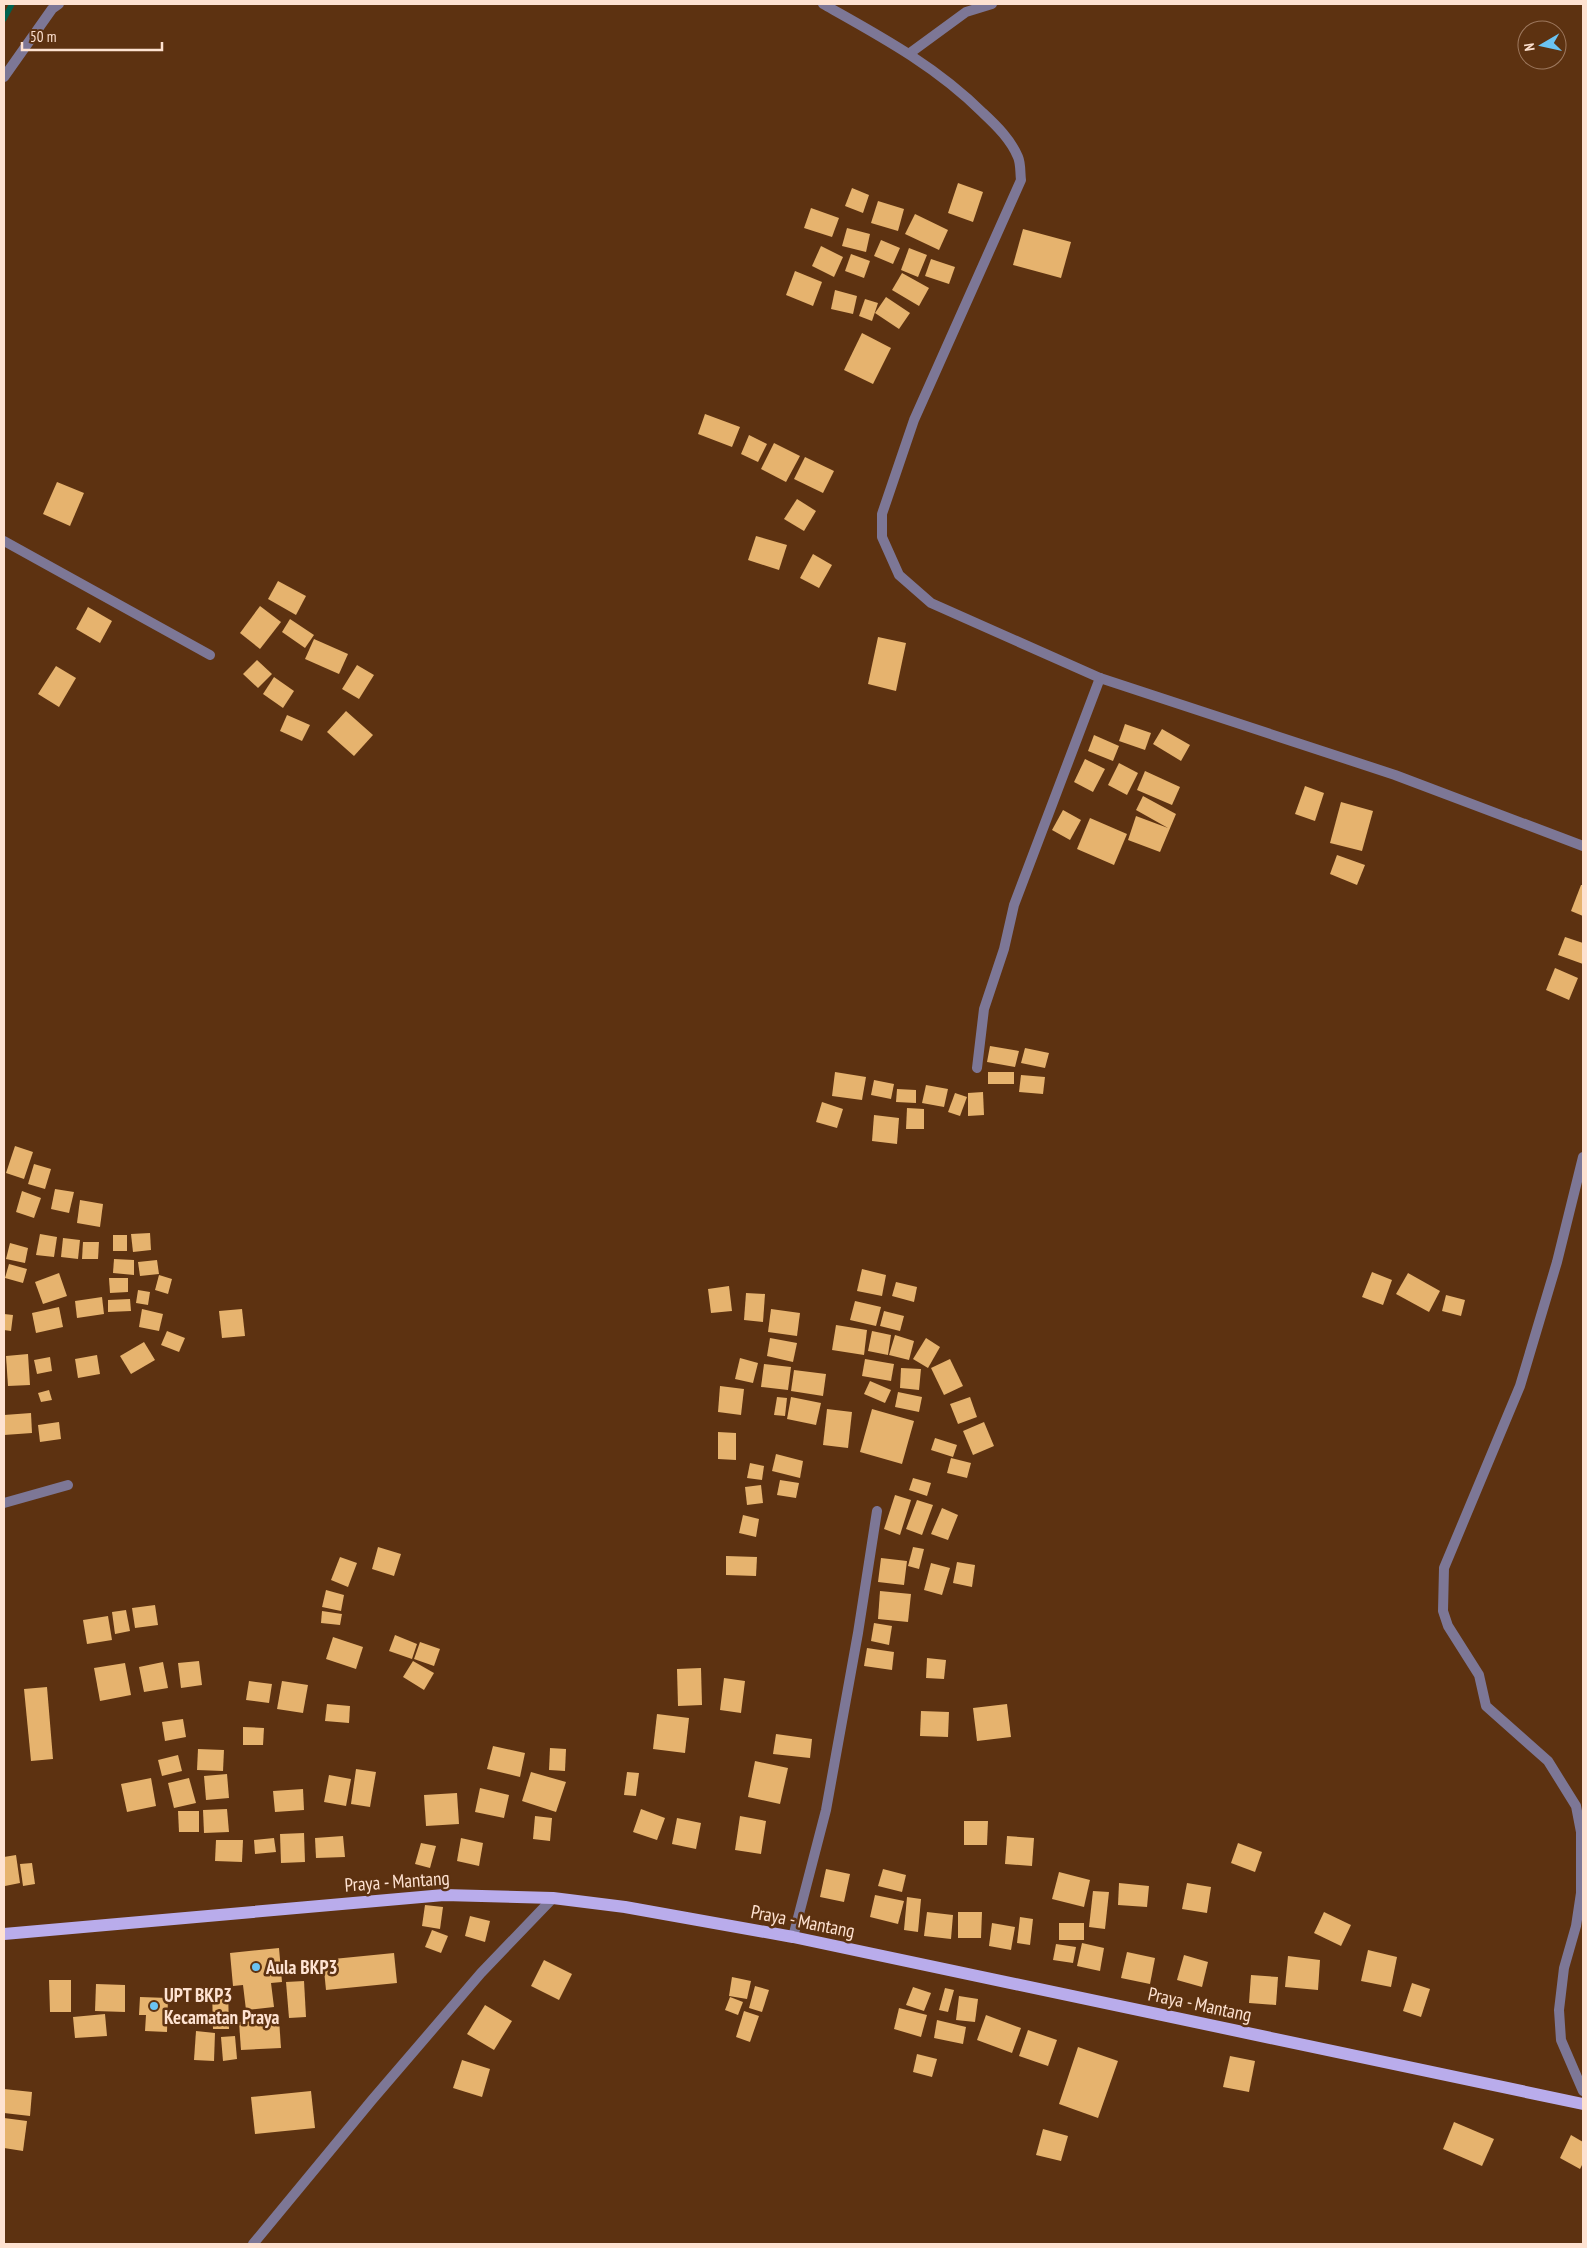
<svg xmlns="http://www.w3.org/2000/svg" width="1587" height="2248" font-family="'PT Sans Narrow',sans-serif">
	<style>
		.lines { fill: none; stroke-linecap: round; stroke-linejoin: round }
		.stream { stroke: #00624f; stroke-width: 5.5 }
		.building { fill: #e6b36e }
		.minor { stroke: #7d7796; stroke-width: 10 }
		.tertiary { stroke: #7d7796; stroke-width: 10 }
		.primary { stroke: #b9aceb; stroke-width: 12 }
		.poi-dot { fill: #6bc3f2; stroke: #5d3211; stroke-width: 2 }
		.labels { text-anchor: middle; stroke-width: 5; stroke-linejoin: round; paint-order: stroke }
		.street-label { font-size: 19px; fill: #fee2d1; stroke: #5d3211 }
		.poi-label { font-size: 19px; font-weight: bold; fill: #fee2d1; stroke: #5d3211; text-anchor: start }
	</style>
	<rect width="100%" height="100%" fill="#5d3211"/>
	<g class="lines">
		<polyline class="stream" points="4,19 12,4"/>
	</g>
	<g class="building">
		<polygon points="958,183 983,192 973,222 948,213"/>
		<polygon points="852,188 869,195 863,213 845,206"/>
		<polygon points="878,201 904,209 898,231 871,223"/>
		<polygon points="811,208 839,218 832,237 804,228"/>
		<polygon points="915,214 948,230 939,250 905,234"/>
		<polygon points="847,228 870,234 866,252 842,246"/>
		<polygon points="1023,229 1071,242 1061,278 1013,265"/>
		<polygon points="881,240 900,248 893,264 874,256"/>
		<polygon points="821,246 843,257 834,277 812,266"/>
		<polygon points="909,248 927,255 918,277 901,270"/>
		<polygon points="851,254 870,261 864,278 845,271"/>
		<polygon points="931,259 955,267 949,284 925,276"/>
		<polygon points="795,271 822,282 813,306 786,295"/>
		<polygon points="902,273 929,288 919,306 892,290"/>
		<polygon points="835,290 857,296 853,314 831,309"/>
		<polygon points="886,297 910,313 899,329 875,313"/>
		<polygon points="865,299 878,303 872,321 859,316"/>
		<polygon points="862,333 891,348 873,384 844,370"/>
		<polygon points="705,414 740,427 732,447 698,434"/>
		<polygon points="749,435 767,444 758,462 741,454"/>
		<polygon points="774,443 800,456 786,482 761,469"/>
		<polygon points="805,457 834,471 823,493 794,479"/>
		<polygon points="57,482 84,493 70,526 43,514"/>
		<polygon points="797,499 816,511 804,531 784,519"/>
		<polygon points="756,536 787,545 779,570 748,560"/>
		<polygon points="813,554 832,565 819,588 800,578"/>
		<polygon points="278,581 306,596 296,615 268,599"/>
		<polygon points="260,606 281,622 260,649 240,633"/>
		<polygon points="88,607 112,621 100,643 76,629"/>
		<polygon points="290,619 314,635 305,648 282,632"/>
		<polygon points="878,637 906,643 896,691 868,684"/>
		<polygon points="314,639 348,654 339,674 305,659"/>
		<polygon points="257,660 272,674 258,688 243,674"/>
		<polygon points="357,665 374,675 359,699 342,689"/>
		<polygon points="56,666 76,678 59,707 38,694"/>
		<polygon points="274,677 294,691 283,708 263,694"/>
		<polygon points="346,711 373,735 354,756 327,732"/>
		<polygon points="287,715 310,725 302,741 280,731"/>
		<polygon points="1125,724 1151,733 1145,750 1119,741"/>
		<polygon points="1162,729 1190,745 1181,761 1153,744"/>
		<polygon points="1094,735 1119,746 1113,761 1088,751"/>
		<polygon points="1085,759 1105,769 1093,792 1074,782"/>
		<polygon points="1119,763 1138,773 1127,795 1108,785"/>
		<polygon points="1145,771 1180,787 1172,805 1137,790"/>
		<polygon points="1305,786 1324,793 1315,821 1295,814"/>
		<polygon points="1143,796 1176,814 1160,852 1128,840 1136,816 1168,828 1136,810"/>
		<polygon points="1341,802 1373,811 1362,851 1330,843"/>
		<polygon points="1063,810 1081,820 1070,840 1052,830"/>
		<polygon points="1090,818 1127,834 1114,865 1077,849"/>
		<polygon points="1337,855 1365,865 1357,885 1330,874"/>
		<polygon points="1581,885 1583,885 1583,916 1571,911"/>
		<polygon points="1565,937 1583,943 1583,964 1558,955"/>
		<polygon points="1555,968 1578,978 1569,1000 1546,990"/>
		<polygon points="990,1046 1019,1051 1015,1067 987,1062"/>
		<polygon points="1025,1048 1049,1053 1045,1068 1021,1063"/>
		<polygon points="835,1072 866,1077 862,1100 832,1096"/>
		<rect x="988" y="1072" width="26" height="12"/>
		<polygon points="1021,1075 1045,1077 1043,1094 1019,1092"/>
		<polygon points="874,1080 894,1084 891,1099 871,1095"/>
		<polygon points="926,1085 948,1089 944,1107 922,1103"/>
		<polygon points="897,1089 916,1090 916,1103 896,1102"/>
		<polygon points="983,1092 984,1115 968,1116 968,1093"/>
		<polygon points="955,1093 967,1097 960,1116 948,1112"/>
		<polygon points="822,1102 843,1109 837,1128 816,1122"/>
		<polygon points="907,1108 924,1109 924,1129 906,1129"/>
		<polygon points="874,1115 899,1118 897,1144 872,1141"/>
		<polygon points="15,1146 33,1152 24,1179 6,1173"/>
		<polygon points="34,1164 51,1169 45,1189 28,1184"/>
		<polygon points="55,1189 74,1192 69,1213 51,1209"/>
		<polygon points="22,1191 41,1198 34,1218 16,1212"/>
		<polygon points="80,1200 103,1204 100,1227 77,1223"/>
		<polygon points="150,1233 151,1250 133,1252 131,1234"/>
		<polygon points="40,1234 57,1237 54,1257 36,1255"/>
		<rect x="113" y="1235" width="14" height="16"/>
		<polygon points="63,1238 80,1240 78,1259 61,1257"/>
		<polygon points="83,1242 99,1242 98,1259 82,1259"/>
		<polygon points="10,1243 28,1248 25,1263 6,1259"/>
		<polygon points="114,1259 134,1260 134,1275 113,1273"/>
		<polygon points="157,1260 159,1274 140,1276 138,1262"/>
		<polygon points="9,1264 27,1269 23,1283 5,1278"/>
		<polygon points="862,1269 886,1275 882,1296 857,1291"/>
		<polygon points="1372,1272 1392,1280 1383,1305 1362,1297"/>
		<polygon points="59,1273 67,1296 43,1304 35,1282"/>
		<polygon points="1408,1273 1440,1291 1429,1312 1396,1294"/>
		<polygon points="159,1275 172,1279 168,1294 155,1290"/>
		<polygon points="109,1278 128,1278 128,1292 110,1293"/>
		<polygon points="896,1282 917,1287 914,1302 892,1296"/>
		<polygon points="729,1286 732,1311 711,1313 708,1289"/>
		<polygon points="138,1290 150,1292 148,1305 136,1303"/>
		<polygon points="746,1293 765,1294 763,1322 744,1320"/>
		<polygon points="1446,1295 1465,1300 1461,1316 1442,1311"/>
		<polygon points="102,1297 104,1314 77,1318 75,1301"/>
		<polygon points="130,1299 131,1311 108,1312 108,1300"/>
		<polygon points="855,1301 881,1307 876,1326 850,1320"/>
		<polygon points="59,1307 63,1327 36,1333 32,1313"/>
		<polygon points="142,1309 163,1314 159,1331 139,1327"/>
		<polygon points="242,1309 245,1336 222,1338 219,1311"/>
		<polygon points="771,1309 800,1313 797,1336 768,1332"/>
		<polygon points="884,1311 904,1316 900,1331 880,1326"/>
		<polygon points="4,1314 13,1315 11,1331 4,1330"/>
		<polygon points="836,1325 867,1330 864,1355 832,1350"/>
		<polygon points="167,1331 185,1338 179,1352 161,1345"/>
		<polygon points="872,1331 891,1335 888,1355 868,1351"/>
		<polygon points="895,1335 914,1341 909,1360 889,1355"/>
		<polygon points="770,1338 797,1343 793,1362 767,1356"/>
		<polygon points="926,1338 940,1347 928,1368 913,1359"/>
		<polygon points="144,1342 155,1360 131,1374 120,1356"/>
		<polygon points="28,1354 30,1385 8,1386 6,1356"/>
		<polygon points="97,1355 100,1374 78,1378 75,1359"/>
		<polygon points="50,1357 52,1371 37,1374 34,1360"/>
		<polygon points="740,1358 758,1363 753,1383 735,1379"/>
		<polygon points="865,1359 894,1364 891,1381 862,1376"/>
		<polygon points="950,1359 963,1386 944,1395 931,1368"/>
		<polygon points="764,1364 791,1367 788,1390 761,1387"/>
		<polygon points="901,1368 921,1369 919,1390 900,1388"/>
		<polygon points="794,1370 826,1374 823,1396 791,1391"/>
		<polygon points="870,1381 891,1390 885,1403 864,1394"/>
		<polygon points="720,1386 744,1389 741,1415 718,1412"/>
		<polygon points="49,1390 52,1400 41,1402 38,1393"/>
		<polygon points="898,1392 922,1397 919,1412 895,1407"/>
		<polygon points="777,1397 787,1398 785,1416 774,1415"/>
		<polygon points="791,1397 821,1403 816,1425 787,1419"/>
		<polygon points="970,1397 977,1417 958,1424 950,1404"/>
		<polygon points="827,1409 852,1412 848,1448 823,1445"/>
		<polygon points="872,1409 914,1421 902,1464 860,1452"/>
		<polygon points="31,1413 32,1433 4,1435 4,1415"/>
		<polygon points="59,1422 61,1439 40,1442 38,1425"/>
		<polygon points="984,1422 994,1446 973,1455 963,1431"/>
		<polygon points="718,1432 736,1433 736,1460 718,1459"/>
		<polygon points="935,1438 957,1445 953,1457 931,1450"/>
		<polygon points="776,1454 803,1461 800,1478 772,1471"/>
		<polygon points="951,1458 971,1463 967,1478 947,1473"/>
		<polygon points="750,1463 764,1466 762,1480 747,1478"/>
		<polygon points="913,1478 931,1483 927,1496 909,1490"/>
		<polygon points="780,1480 799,1483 796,1498 777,1495"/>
		<polygon points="761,1485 763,1503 747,1505 745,1487"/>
		<polygon points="895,1495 911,1500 900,1535 884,1529"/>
		<polygon points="917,1500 933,1505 922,1535 906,1529"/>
		<polygon points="942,1508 958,1515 948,1540 931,1534"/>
		<polygon points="743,1515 759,1519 756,1537 739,1533"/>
		<polygon points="378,1547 401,1554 394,1576 372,1569"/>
		<polygon points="913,1547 924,1549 919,1569 908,1566"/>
		<polygon points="726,1556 757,1557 756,1576 726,1575"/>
		<polygon points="340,1557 357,1563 348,1587 331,1580"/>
		<polygon points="881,1558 907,1561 904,1585 878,1582"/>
		<polygon points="957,1562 975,1565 972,1587 953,1583"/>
		<polygon points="931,1563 950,1568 942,1595 924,1590"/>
		<polygon points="326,1590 344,1595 341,1611 322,1607"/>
		<polygon points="880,1591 911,1594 908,1622 878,1619"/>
		<polygon points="155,1605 158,1625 135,1628 132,1608"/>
		<polygon points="126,1610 130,1631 115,1634 112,1612"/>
		<polygon points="322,1611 342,1614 340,1625 321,1623"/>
		<polygon points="108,1616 112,1640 87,1644 83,1620"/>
		<polygon points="874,1623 892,1626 889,1645 871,1641"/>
		<polygon points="395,1635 417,1644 412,1659 389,1651"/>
		<polygon points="333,1637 363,1647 356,1669 326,1659"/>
		<polygon points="420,1642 440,1649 434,1666 414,1659"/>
		<polygon points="867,1648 894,1652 892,1670 864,1666"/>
		<polygon points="927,1658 946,1660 944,1679 926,1678"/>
		<polygon points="199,1661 202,1685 181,1688 178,1663"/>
		<polygon points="413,1661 434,1673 424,1690 403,1677"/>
		<polygon points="163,1662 168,1688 144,1692 139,1667"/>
		<polygon points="125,1663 131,1695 100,1701 94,1668"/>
		<polygon points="701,1668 702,1705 678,1706 677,1669"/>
		<polygon points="724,1678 745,1681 741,1713 720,1710"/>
		<polygon points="249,1681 272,1684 269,1703 246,1700"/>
		<polygon points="282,1681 308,1685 303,1713 277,1709"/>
		<polygon points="47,1687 53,1759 31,1761 24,1689"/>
		<polygon points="327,1704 350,1706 349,1723 325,1721"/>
		<polygon points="1007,1704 1011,1737 977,1741 973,1708"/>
		<polygon points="921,1711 949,1712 948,1737 920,1736"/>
		<polygon points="657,1714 689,1718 685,1753 653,1749"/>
		<polygon points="183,1719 186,1737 165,1741 162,1722"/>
		<polygon points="243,1727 264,1728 263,1745 243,1745"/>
		<polygon points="776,1734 812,1739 810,1758 773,1754"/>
		<polygon points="493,1746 525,1753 520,1777 487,1769"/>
		<polygon points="550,1748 566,1749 565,1771 549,1770"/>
		<polygon points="198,1749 224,1750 223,1771 197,1770"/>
		<polygon points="178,1755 182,1771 162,1776 158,1760"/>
		<polygon points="755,1761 788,1768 780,1804 748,1797"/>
		<polygon points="356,1769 376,1772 370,1807 351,1804"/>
		<polygon points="531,1772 566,1782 556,1812 522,1801"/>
		<polygon points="627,1772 639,1773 636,1796 624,1795"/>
		<polygon points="227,1774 229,1798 206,1800 204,1776"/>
		<polygon points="329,1775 351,1779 346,1806 324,1802"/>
		<polygon points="151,1778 156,1806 127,1812 121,1784"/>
		<polygon points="189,1778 196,1803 174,1808 168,1783"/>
		<polygon points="480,1788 509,1795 504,1818 475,1812"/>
		<polygon points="303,1789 304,1810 275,1812 273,1791"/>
		<polygon points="457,1793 459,1824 426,1826 424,1795"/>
		<polygon points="227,1809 229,1832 204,1833 203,1810"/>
		<polygon points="641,1809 665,1818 657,1840 633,1832"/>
		<polygon points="178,1811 199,1811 199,1832 179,1832"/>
		<polygon points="535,1816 552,1818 550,1841 533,1839"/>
		<polygon points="740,1816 766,1821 761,1854 735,1850"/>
		<polygon points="677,1818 701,1823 696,1849 672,1844"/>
		<polygon points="964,1821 988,1821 987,1845 964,1845"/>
		<polygon points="304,1833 305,1862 281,1863 280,1834"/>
		<polygon points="343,1836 345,1857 316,1858 315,1838"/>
		<polygon points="1007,1836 1034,1838 1032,1866 1005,1864"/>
		<polygon points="274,1838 276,1852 255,1854 254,1840"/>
		<polygon points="461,1838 483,1843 479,1866 457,1861"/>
		<polygon points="216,1840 243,1840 242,1862 215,1861"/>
		<polygon points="421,1843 436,1846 430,1868 415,1864"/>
		<polygon points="1238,1843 1262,1852 1255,1872 1231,1863"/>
		<polygon points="16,1855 20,1883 5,1886 4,1857"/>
		<polygon points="32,1863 35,1884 23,1886 20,1864"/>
		<polygon points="826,1869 850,1874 844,1902 820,1897"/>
		<polygon points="883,1869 906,1875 902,1892 878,1886"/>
		<polygon points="1059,1872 1090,1880 1084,1907 1052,1899"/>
		<polygon points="1119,1883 1149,1886 1147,1907 1118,1905"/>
		<polygon points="1187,1883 1211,1887 1207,1913 1182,1909"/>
		<polygon points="1093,1891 1109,1892 1105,1929 1089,1927"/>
		<polygon points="875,1895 904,1901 898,1924 870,1917"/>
		<polygon points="907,1897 921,1899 918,1932 904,1930"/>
		<polygon points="425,1905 443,1907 440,1929 422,1926"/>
		<polygon points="927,1912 953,1915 951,1939 924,1936"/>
		<polygon points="958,1912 982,1912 981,1938 958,1938"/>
		<polygon points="1324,1912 1351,1925 1341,1946 1314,1933"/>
		<polygon points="470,1916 490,1921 485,1942 465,1936"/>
		<polygon points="1020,1917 1033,1919 1030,1945 1017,1943"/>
		<polygon points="992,1923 1015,1927 1011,1950 989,1946"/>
		<rect x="1059" y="1923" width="25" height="17"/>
		<polygon points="432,1930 448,1936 441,1953 425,1947"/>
		<polygon points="1082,1943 1104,1948 1100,1971 1077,1966"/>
		<polygon points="1056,1944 1076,1947 1073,1963 1053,1960"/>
		<polygon points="279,1948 282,1982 271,1983 274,2007 246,2010 243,1985 233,1986 230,1953"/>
		<polygon points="1368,1950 1397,1957 1391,1987 1361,1981"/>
		<polygon points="1127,1952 1155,1958 1150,1984 1121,1978"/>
		<polygon points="394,1953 397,1983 326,1990 323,1960"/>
		<polygon points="1184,1955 1208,1962 1202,1987 1177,1980"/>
		<polygon points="1288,1956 1320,1960 1318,1990 1285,1987"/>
		<polygon points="544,1960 572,1974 559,2000 531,1986"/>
		<polygon points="1251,1975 1278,1977 1276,2005 1249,2003"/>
		<polygon points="732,1977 751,1981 747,1999 729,1996"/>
		<polygon points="49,1980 71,1980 71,2012 50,2012"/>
		<polygon points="304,1981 306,2017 289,2018 286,1982"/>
		<polygon points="1412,1983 1430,1989 1421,2017 1403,2011"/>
		<polygon points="96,1984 125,1985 125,2012 95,2011"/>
		<polygon points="755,1986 769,1990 762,2012 749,2008"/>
		<polygon points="913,1987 931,1993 924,2011 906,2005"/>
		<polygon points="945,1988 954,1990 948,2012 939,2010"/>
		<polygon points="212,1989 228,1989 229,2029 213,2029"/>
		<polygon points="959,1996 978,1999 975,2022 956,2020"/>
		<polygon points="140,1997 168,1998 167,2032 145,2031 146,2015 139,2015"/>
		<polygon points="730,1997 743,2002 738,2015 725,2010"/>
		<polygon points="485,2005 512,2021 494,2050 467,2034"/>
		<polygon points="899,2008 927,2015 921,2037 894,2029"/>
		<polygon points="744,2011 759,2016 750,2042 736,2037"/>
		<polygon points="105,2014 107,2036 75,2038 73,2017"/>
		<polygon points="986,2015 1021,2028 1012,2053 977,2040"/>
		<polygon points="279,2019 281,2048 241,2050 239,2022"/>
		<polygon points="937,2020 966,2027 963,2044 934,2038"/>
		<polygon points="1028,2030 1057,2040 1048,2066 1019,2056"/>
		<polygon points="196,2031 215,2033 214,2061 194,2060"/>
		<polygon points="235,2036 237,2059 223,2061 221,2037"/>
		<polygon points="1078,2047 1118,2061 1098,2118 1059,2104"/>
		<polygon points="917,2054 937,2059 932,2077 913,2072"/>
		<polygon points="1230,2056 1255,2061 1249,2092 1223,2087"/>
		<polygon points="462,2060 490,2069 482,2097 453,2088"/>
		<polygon points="4,2089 32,2092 30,2116 4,2113"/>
		<polygon points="311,2091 315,2128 255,2134 251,2097"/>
		<polygon points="4,2118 27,2121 23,2151 4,2148"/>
		<polygon points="1454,2122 1494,2139 1482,2166 1443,2149"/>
		<polygon points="1043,2129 1068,2136 1061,2161 1036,2155"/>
		<polygon points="1571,2135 1583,2142 1583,2163 1580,2169 1560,2158"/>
	</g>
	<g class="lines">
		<g class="minor">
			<polyline points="910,53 966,12 992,4"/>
			<polyline points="4,77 52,9 59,4"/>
			<polyline points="4,541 210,655"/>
			<polyline points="977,1068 984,1009 1004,949 1014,905 1100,678"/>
			<polyline points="1583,1157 1557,1262 1520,1386 1444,1568 1443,1611 1448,1626 1479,1675 1486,1706 1548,1761 1576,1806 1581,1832 1581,1893 1576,1926 1564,1968 1559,2010 1561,2040 1583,2091"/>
			<polyline points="4,1503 68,1485"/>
			<polyline points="793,1937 826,1810 858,1633 877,1511"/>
			<polyline points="253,2244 372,2100 481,1973 553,1898"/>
		</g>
		<path class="tertiary" d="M823 4C880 36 936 66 983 113 997 126 1011 140 1018 157 1021 164 1020 173 1021 180L914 420 882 514V537L899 575 931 603 1100 678 1395 775 1583 846"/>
		<polyline class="primary" points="4,1934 444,1895 553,1898 625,1907 793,1937 1583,2104"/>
	</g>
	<g class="poi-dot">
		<circle cx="256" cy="1967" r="5"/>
		<circle cx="154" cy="2006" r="5"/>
	</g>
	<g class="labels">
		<g class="street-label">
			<text transform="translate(397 1881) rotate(-4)" y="7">Praya - Mantang</text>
			<text transform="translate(803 1921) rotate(11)" y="7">Praya - Mantang</text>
			<text transform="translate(1200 2004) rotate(12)" y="7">Praya - Mantang</text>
		</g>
		<g class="poi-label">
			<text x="266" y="1974">Aula BKP3</text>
			<text x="164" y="2002">UPT BKP3<tspan x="164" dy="22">Kecamatan Praya</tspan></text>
		</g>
	</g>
	<rect width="1587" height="2248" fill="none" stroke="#fee2d1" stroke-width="10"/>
	<g transform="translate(1542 45) rotate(261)"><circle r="24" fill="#5d3211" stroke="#9d785e"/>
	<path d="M0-4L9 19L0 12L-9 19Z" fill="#6bc3f2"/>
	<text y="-8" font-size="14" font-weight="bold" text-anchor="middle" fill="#fee2d1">N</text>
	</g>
	<path d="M22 42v8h140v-8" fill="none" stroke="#fee2d1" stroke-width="2.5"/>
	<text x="30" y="42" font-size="15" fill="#fee2d1" stroke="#5d3211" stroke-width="4" paint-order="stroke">50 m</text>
</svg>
